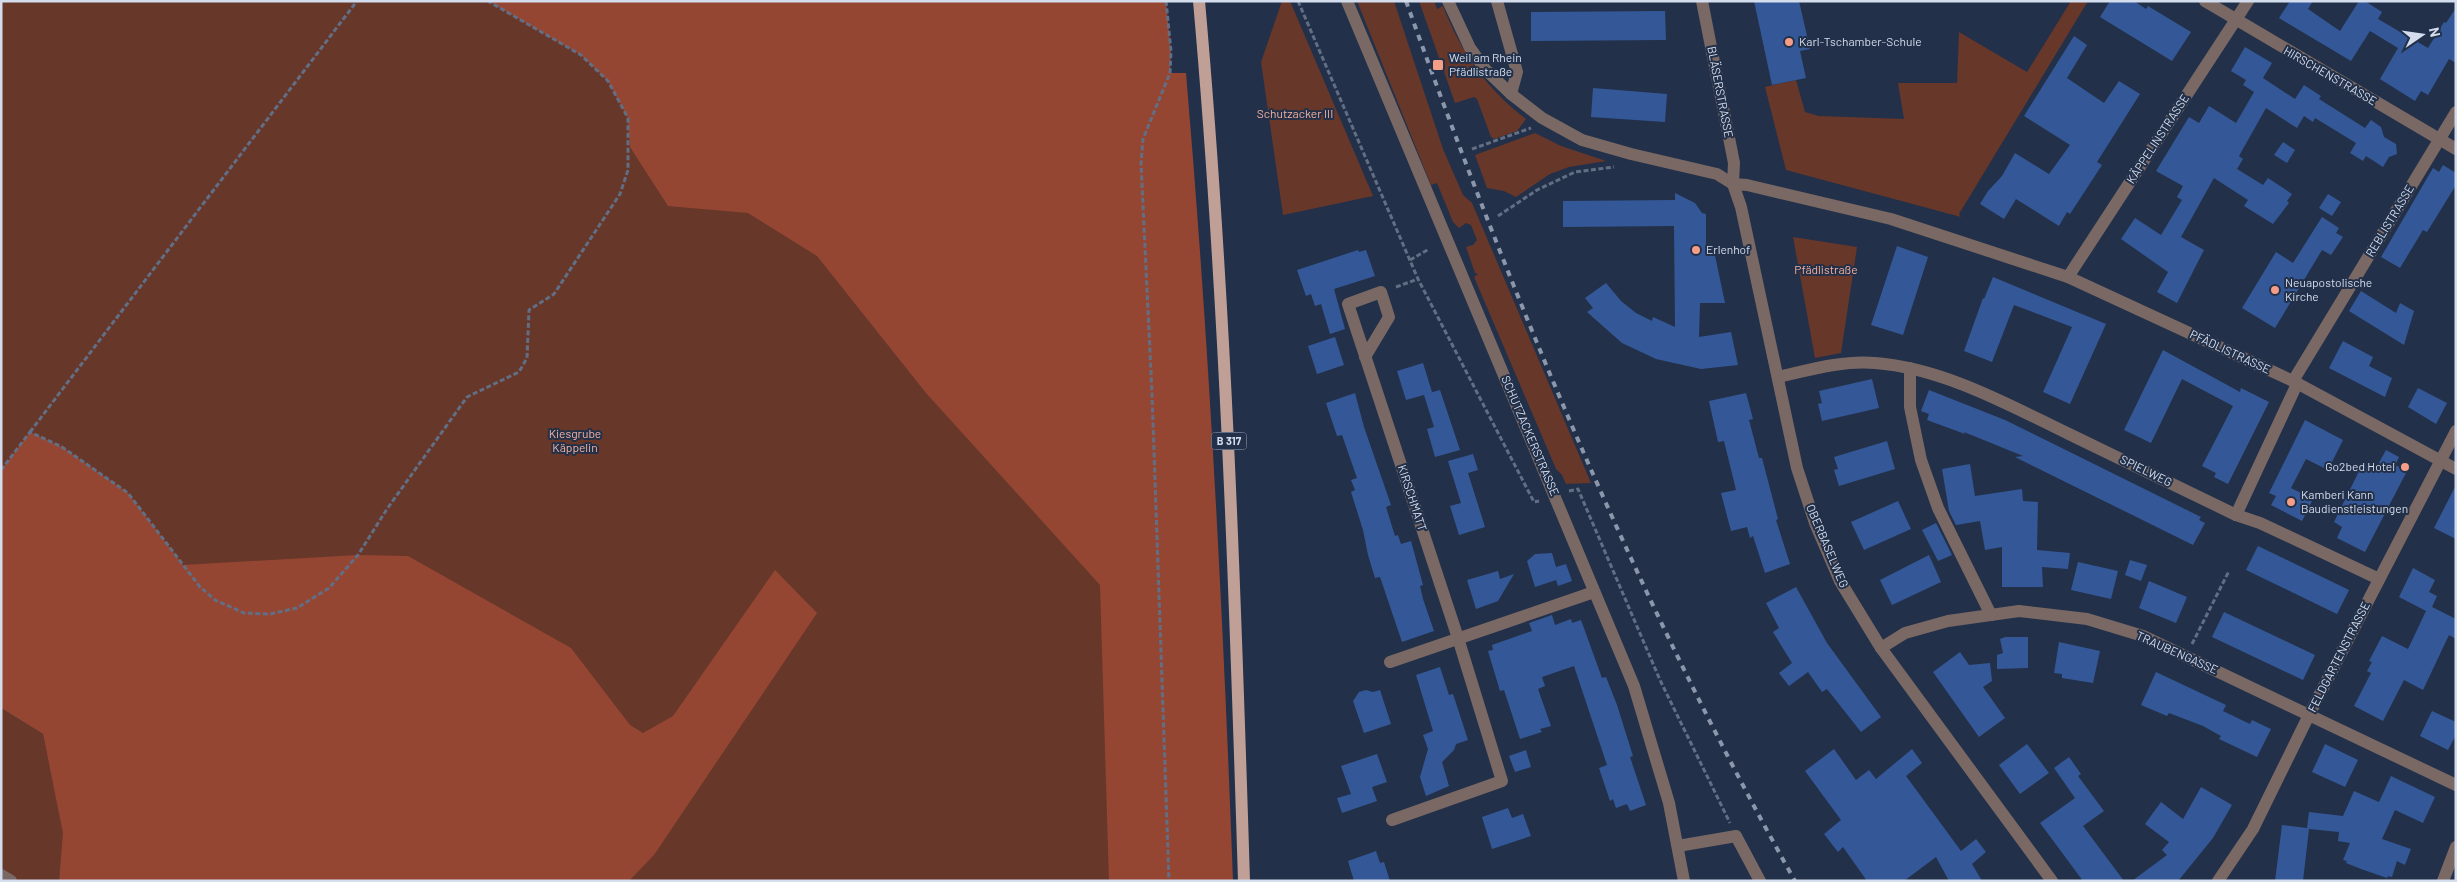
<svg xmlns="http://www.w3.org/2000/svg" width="2457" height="882" font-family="Barlow,sans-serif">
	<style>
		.green { fill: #67372a }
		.forest { fill: #954632 }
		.building { fill: #345897 }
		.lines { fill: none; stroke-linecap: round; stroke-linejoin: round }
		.path { stroke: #626e84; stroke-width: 3; stroke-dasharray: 5 2.5; stroke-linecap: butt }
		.minor { stroke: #796864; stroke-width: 12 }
		.major { stroke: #c09f96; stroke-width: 12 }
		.rail { stroke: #8c97ab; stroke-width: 4; stroke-dasharray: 6 6; stroke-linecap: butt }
		.poi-dot { fill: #f49e88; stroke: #223049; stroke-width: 2 }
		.labels { text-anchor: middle; stroke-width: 4; stroke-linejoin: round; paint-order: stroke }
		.shield { fill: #223049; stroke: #9fa9bc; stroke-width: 1 }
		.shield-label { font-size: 11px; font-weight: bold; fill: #d4ddee }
		.poi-label { font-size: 12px; fill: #d4ddee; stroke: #223049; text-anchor: start }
		.street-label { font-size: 12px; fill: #d4ddee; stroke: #223049 }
		.park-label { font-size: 12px; fill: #f5b19f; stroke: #223049 }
	</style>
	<rect width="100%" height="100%" fill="#223049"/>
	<g class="green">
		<polygon points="1,1 1033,1 1149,881 61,881 62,850 59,881 1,881 1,708 43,734 54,787 1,514 30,433 1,470"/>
		<polygon points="1282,1 1290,1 1373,196 1283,215 1261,62"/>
		<polygon points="1357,1 1394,1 1443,149 1463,195 1472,203 1591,483 1566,484 1562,475 1556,469 1474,277 1478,274 1475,273 1466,247 1473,245 1477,240 1471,225 1466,223 1459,228 1453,222 1437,183 1431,185"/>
		<path d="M1419 1H1434L1437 9 1443 6C1461 53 1487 89 1526 119L1517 131 1494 139 1491 137 1477 99 1474 97 1455 103Z"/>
		<polygon points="2071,1 2088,1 1959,214 1961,217 1786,170 1765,87 1796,80 1805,112 1819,116 1904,119 1898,83 1957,83 1959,32 2027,72"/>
		<polygon points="1535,133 1561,146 1606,161 1569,167 1550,174 1516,197 1504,191 1487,188 1475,155"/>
		<polygon points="1793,237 1857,247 1841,353 1815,358"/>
	</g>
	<g class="forest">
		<path d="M488 1H1166L1171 51 1170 73H1186C1209 342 1223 611 1233 881H1109L1100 585 926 393 817 256 748 213 668 206 630 147 628 118 608 81 581 55Z"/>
		<polygon points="30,432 62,447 128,493 183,565 358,555 408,556 571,648 630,725 643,733 673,716 775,570 817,613 654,855 629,881 59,881 63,833 43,734 1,708 1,470"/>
	</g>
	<g class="building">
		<polygon points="1754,1 1799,1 1810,49 1800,51 1806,78 1772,85"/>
		<polygon points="2110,1 2134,1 2146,9 2148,6 2191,32 2172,61 2100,17"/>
		<polygon points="2290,1 2313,1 2308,9 2340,31 2359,1 2365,1 2382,12 2378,19 2428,48 2444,22 2446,23 2456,8 2456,63 2449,59 2428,95 2421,91 2415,101 2380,79 2398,48 2370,31 2351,61 2279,18"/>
		<polygon points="1665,11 1666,40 1531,41 1531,12"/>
		<polygon points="2074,36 2087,45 2067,78 2104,103 2119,81 2140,94 2097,162 2102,165 2070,214 2067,212 2059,226 2016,199 2004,219 1980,204 1988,191 2002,176 2015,153 2049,174 2070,145 2024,116"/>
		<polygon points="2245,47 2272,63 2263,78 2295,99 2304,85 2321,96 2319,99 2365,128 2371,120 2381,127 2384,137 2396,144 2397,154 2389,157 2383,167 2366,156 2363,161 2350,153 2356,143 2315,118 2313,122 2304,116 2297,128 2266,108 2239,156 2243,159 2237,169 2263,185 2268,178 2292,194 2287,201 2289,203 2273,224 2244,206 2248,200 2214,178 2181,237 2204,250 2177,303 2157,292 2168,272 2121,239 2135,218 2161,235 2182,200 2177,197 2183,186 2156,171 2189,117 2199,123 2209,106 2236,123 2254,92 2243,85 2246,80 2231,71"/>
		<polygon points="1593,88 1667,94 1665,122 1591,117"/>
		<polygon points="2283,142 2295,150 2287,163 2274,155"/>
		<polygon points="2443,165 2456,173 2456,185 2427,232 2423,230 2400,268 2381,257 2433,168 2439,172"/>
		<polygon points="1675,193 1695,203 1702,213 1706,214 1706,246 1713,246 1725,303 1700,303 1699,337 1731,332 1738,365 1701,369 1656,359 1622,343 1587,312 1593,308 1585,298 1606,283 1621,301 1636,313 1652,321 1653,317 1675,327 1674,226 1563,227 1563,201 1675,200"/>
		<polygon points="2328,194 2341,202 2332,216 2319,208"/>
		<polygon points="2322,217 2339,228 2336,233 2343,237 2331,255 2322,250 2275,328 2242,308 2276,252 2293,263"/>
		<polygon points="1897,246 1928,257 1903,335 1871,325"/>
		<polygon points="1358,250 1359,252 1366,250 1375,276 1334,289 1345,329 1330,334 1321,304 1315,306 1311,294 1306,296 1297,270"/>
		<polygon points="1993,277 2106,324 2070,404 2043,392 2072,327 2014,305 1992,362 1964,351 1983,298 1984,299"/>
		<polygon points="2361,291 2396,313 2400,303 2414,311 2404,345 2349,311"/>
		<polygon points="1335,337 1344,365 1317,374 1308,346"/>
		<polygon points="2343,341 2373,357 2369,366 2392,378 2385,397 2329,368"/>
		<polygon points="2163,350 2240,392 2241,388 2269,402 2228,484 2214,477 2216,473 2202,466 2233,406 2182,379 2151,443 2124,430"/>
		<polygon points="1423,363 1432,392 1429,393 1440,390 1460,450 1435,457 1427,429 1434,427 1424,395 1406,400 1397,371"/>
		<polygon points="1872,379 1879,408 1822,421 1818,404 1822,403 1819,391"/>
		<polygon points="2418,388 2447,403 2436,424 2408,407"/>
		<polygon points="1929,390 2005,420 2201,517 2199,520 2205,523 2193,545 2015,457 2023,456 1964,432 1965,434 1927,420 1929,414 1921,411"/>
		<polygon points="1355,393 1364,427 1391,505 1386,507 1395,536 1398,535 1401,544 1411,541 1423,585 1420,586 1423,599 1434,631 1402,642 1380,577 1375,578 1368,555 1363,530 1351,492 1355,490 1351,480 1357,478 1342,435 1337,436 1326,403"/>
		<polygon points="1746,393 1753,419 1749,420 1759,458 1762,458 1778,519 1776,520 1790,564 1765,573 1753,536 1750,538 1747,527 1731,531 1721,493 1736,490 1724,441 1718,442 1709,401"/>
		<polygon points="2305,420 2343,440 2328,470 2306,459 2291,488 2313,499 2302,521 2271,505 2276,496 2269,493"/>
		<polygon points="1887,441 1895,469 1839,486 1834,470 1838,469 1834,457"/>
		<polygon points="2386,450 2399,457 2395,465 2407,471 2365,552 2337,538 2342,527 2334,522 2362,465 2375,470"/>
		<polygon points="1473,454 1478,470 1468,473 1485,527 1459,535 1450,506 1461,503 1448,461"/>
		<polygon points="1970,464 1975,496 2022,489 2023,501 2038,502 2037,550 2070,553 2068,569 2042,567 2043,587 2002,587 2002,547 1985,550 1980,521 1956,525 1949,511 1942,469"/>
		<polygon points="2456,485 2456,539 2434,528"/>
		<polygon points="1898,501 1911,529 1864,550 1851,522"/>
		<polygon points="1936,523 1952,555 1938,561 1922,530"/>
		<polygon points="2258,546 2349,590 2337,614 2246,570"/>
		<polygon points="1552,553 1556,567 1566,564 1572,581 1558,586 1556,580 1535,587 1527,561 1535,554"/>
		<polygon points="1929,555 1941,582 1892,605 1880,580"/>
		<polygon points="2130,560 2147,565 2141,581 2125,575"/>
		<polygon points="2078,562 2118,571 2111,599 2071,590"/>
		<polygon points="2413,568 2435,580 2429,592 2437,596 2432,607 2456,619 2456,639 2449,635 2423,690 2404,680 2383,721 2354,706 2371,673 2367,671 2372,662 2369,661 2382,636 2408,649 2426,611 2399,597"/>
		<polygon points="1498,571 1500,579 1514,574 1498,601 1476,609 1467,580"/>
		<polygon points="2149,581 2187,597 2176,623 2139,608"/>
		<polygon points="1796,587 1827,643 1881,717 1861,732 1827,689 1822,692 1808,672 1789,686 1779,673 1792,663 1773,632 1779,628 1766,603"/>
		<polygon points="2224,612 2315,655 2303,680 2212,637"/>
		<polygon points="1552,615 1555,625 1571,619 1572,623 1581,620 1602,678 1606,677 1617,705 1633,756 1630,757 1646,805 1630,811 1627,804 1616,808 1613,799 1610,801 1599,768 1607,765 1574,666 1542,677 1545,686 1538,689 1551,726 1540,729 1542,732 1520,739 1504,690 1500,691 1488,651 1493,650 1492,645 1532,631 1529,623"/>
		<polygon points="2005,637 2028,637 2028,668 1997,669 1997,655 2003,653 2000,639"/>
		<polygon points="2059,642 2100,651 2093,683 2062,678 2062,674 2054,673"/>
		<polygon points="1960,652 1969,665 1990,663 1992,681 1983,687 2005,718 1979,737 1933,672"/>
		<polygon points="1440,667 1449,695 1453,694 1468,740 1456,744 1454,750 1442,762 1449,786 1426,796 1420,777 1428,749 1423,735 1433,731 1416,675"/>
		<polygon points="2156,672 2226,705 2223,711 2250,724 2252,720 2271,729 2257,757 2219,739 2221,736 2203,726 2169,713 2167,716 2141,705"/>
		<polygon points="1366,690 1373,692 1380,690 1391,724 1364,733 1353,701 1359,692"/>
		<polygon points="2432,711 2456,722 2456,735 2448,750 2420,736"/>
		<polygon points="2027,744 2049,773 2020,794 1999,765"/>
		<polygon points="2325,744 2358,760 2345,787 2312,772"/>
		<polygon points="1834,749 1856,780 1869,770 1876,779 1912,749 1922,763 1906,776 1961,851 1976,839 1986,852 1972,864 1982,881 1949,881 1936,857 1904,881 1867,881 1843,847 1838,852 1824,834 1841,820 1805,771"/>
		<polygon points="1526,750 1531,767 1515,772 1509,756"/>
		<polygon points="1377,754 1387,782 1372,787 1377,801 1342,813 1337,798 1351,794 1341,766"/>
		<polygon points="2069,757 2081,774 2078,776 2104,811 2083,826 2124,881 2083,881 2040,823 2075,798 2054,768"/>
		<polygon points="2391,776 2435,797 2423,823 2395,810 2382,839 2411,849 2405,865 2397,861 2392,877 2388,876 2387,878 2361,869 2346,863 2347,861 2343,860 2350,843 2338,841 2339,832 2309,829 2303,881 2275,881 2282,825 2307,828 2309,812 2343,816 2354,791 2379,802"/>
		<polygon points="2201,787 2232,805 2213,838 2178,881 2132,881 2167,855 2162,850 2169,842 2145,824 2161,802 2183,819"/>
		<polygon points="1508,808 1512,818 1523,814 1531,836 1492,849 1482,817"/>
		<polygon points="1376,851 1380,863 1384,862 1390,881 1354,881 1348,861"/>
	</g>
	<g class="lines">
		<g class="path">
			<polyline points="1166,1 1171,51 1170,73 1143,139 1141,163 1152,394 1169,881"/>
			<polyline points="1298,1 1418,279 1534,502 1539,501"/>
			<polyline points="1472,149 1531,128"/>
			<polyline points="1498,216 1537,190 1575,172 1614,167"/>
			<polyline points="1410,260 1429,249"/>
			<polyline points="1396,287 1418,279"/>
			<polyline points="30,432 357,1"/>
			<polyline points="1,470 30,432 62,447 128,493 200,587 215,600 244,613 270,614 297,608 329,588 358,555 387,509 467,397 519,372 527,358 529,310 554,294 620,194 628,170 628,118 608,81 581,55 488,1"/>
			<polyline points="1569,491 1578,489 1660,680 1730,823"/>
			<polyline points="2192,644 2229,571"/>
		</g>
		<g class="minor">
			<polyline points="1347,1 1634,686 1669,803 1684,881"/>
			<polyline points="1448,1 1470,48 1485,69 1511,94 1542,118 1582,140 1631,154 1717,174 1733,184 1747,185 1891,219 2068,277 2293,381 2456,469"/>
			<polyline points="1497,1 1517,72 1511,94"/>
			<polyline points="1702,1 1734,163 1733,184 1741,207 1797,468 1815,523 1840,581 1881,648 2052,881"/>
			<polyline points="2205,1 2456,149"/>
			<polyline points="2068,277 2248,1"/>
			<polyline points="1365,357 1389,317 1381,292 1348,304 1458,638 1502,781 1392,820"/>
			<polyline points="1910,368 1910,407 1921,460 1938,508 1991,615"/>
			<path d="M1778 377C1809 370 1843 360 1875 363 1943 368 2009 405 2069 434 2125 461 2180 488 2236 515L2260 523 2379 579"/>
			<polyline points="2293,381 2456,112"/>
			<polyline points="2236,515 2297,384"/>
			<polyline points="1881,648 1905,633 1948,621 2019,611 2087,619 2143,636 2456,785"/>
			<polyline points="1390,662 1594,592"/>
			<polyline points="1678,846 1736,836 1760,881"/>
			<polyline points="1,875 11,881"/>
			<polyline points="2218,881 2253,829 2309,715 2456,431"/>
			<polyline points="2443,881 2456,847"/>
		</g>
		<path class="major" d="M1199 1C1225 294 1235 587 1244 881"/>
		<path class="rail" d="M1406 1C1514 303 1638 601 1795 881"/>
	</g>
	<g class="poi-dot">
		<circle cx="1789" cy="42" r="5"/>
		<rect x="1432" y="59" width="12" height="12" rx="2.5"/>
		<circle cx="1696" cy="250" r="5"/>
		<circle cx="2275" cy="290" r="5"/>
		<circle cx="2405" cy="467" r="5"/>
		<circle cx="2291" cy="502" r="5"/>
	</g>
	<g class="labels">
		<rect class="shield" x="1211.5" y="432.5" width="35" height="17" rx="4"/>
		<g class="shield-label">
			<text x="1229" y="445">B 317</text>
		</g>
		<g class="poi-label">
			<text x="1799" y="46">Karl-Tschamber-Schule</text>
			<text x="1449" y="62">Weil am Rhein<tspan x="1449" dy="14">Pfädlistraße</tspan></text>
			<text x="1706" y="254">Erlenhof</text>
			<text x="2285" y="287">Neuapostolische<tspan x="2285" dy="14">Kirche</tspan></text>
			<text x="2395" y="471" text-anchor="end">Go2bed Hotel</text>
			<text x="2301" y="499">Kamberi Kann<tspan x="2301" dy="14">Baudienstleistungen</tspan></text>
		</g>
		<g class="street-label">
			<text transform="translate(2330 76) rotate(30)" y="4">HIRSCHENSTRASSE</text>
			<text transform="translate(1720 92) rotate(79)" y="4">BLÄSERSTRASSE</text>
			<text transform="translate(2158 139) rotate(-57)" y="4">KÄPPELINSTRASSE</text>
			<text transform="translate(2390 221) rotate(-59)" y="4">REBLISTRASSE</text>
			<text transform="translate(2230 352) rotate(25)" y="4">PFÄDLISTRASSE</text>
			<text transform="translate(1530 436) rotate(67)" y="4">SCHUTZACKERSTRASSE</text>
			<text transform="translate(2146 471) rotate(26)" y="4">SPIELWEG</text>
			<text transform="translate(1412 498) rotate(72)" y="4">KIRSCHMATT</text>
			<text transform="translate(1827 546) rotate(67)" y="4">OBERBASELWEG</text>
			<text transform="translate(2177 653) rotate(24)" y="4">TRAUBENGASSE</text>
			<text transform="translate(2339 657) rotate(-63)" y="4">FELDGARTENSTRASSE</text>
		</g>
		<g class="park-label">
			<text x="1295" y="118">Schutzacker III</text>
			<text x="1826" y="274">Pfädlistraße</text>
			<text x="575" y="438">Kiesgrube<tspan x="575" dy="14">Käppelin</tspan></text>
		</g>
	</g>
	<rect width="2457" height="882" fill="none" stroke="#d4ddee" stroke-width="5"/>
	<g transform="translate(2422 35) rotate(77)" stroke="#223049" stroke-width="4" paint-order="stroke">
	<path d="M0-4L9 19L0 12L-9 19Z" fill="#d4ddee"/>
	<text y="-8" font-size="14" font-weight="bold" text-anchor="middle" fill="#d4ddee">N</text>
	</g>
</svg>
